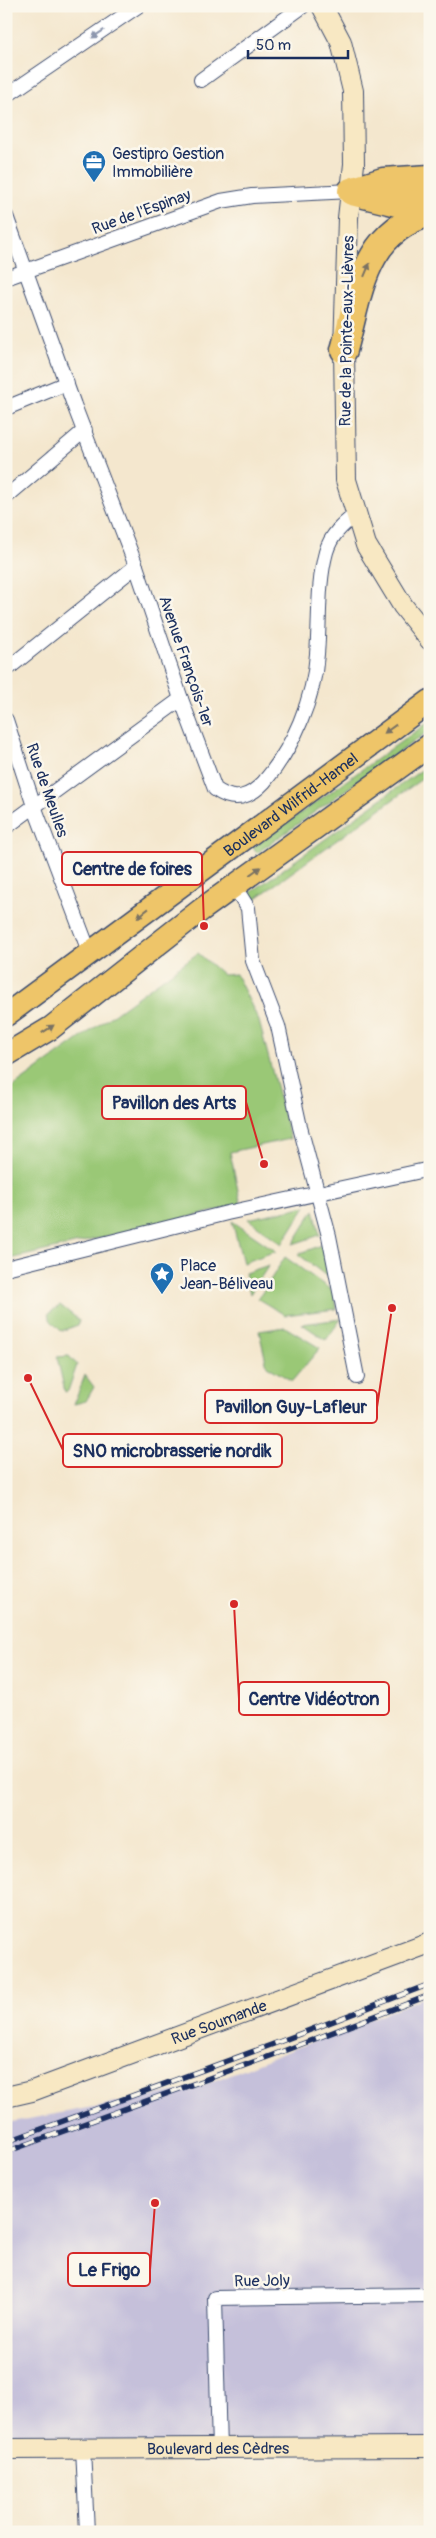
<svg xmlns="http://www.w3.org/2000/svg" width="436" height="2538" font-family="Pangolin,sans-serif">
	<style>
		.industrial { fill: #c5c0da }
		.green { fill: #9ac876; stroke: #5a7c6a }
		.lines { fill: none; stroke-linecap: round; stroke-linejoin: round }
		.street-casing { stroke: #3c4b6f; stroke-width: 16 }
		.secondary-casing { stroke: #3c4b6f; stroke-width: 22 }
		.primary-casing { stroke: #3c4b6f; stroke-width: 25 }
		.highway-casing { stroke: #3c4b6f; stroke-width: 29 }
		.street { stroke: #fff; stroke-width: 14 }
		.secondary { stroke: #f8e8c3; stroke-width: 20 }
		.primary { stroke: #eec569; stroke-width: 22 }
		.highway { stroke: #eec569; stroke-width: 26 }
		.rail-casing { stroke: #1b2f5e; stroke-width: 5.5 }
		.rail { stroke: #fbf7ec; stroke-width: 4; stroke-dasharray: 11; stroke-linecap: butt }
		.oneway { fill: #8d97ae }
		.oneway2 { fill: #7a7263 }
		.labels { text-anchor: middle; stroke-width: 5; stroke-linejoin: round; paint-order: stroke }
		.poi-label { font-size: 16px; fill: #1b2f5e; stroke: #fbf7ec; text-anchor: start }
		.street-label { font-size: 16px; fill: #1b2f5e; stroke: #fbf7ec }
		.leader { fill: none; stroke: #d62828; stroke-width: 2 }
		.callout-dot { fill: #d62828; stroke: #fbf7ec; stroke-width: 2 }
		.callout { fill: #fbf7ec; stroke: #d62828; stroke-width: 2 }
		.callout-label { font-size: 18px; text-anchor: middle; font-weight: bold; fill: #1b2f5e }
	</style>
	<rect width="100%" height="100%" fill="#fbf7ec"/>
	<filter id="ink" filterUnits="userSpaceOnUse"><feTurbulence type="fractalNoise" baseFrequency=".02" numOctaves="2"/><feDisplacementMap in="SourceGraphic" scale="10" xChannelSelector="R" yChannelSelector="G"/><feConvolveMatrix kernelMatrix="1 2 1 2 8 2 1 2 1" color-interpolation-filters="sRGB"/></filter>
	<filter id="wash" filterUnits="userSpaceOnUse"><feTurbulence type="fractalNoise" baseFrequency=".0096" numOctaves="4" result="noise"/><feDisplacementMap in="SourceGraphic" scale="20" xChannelSelector="R" yChannelSelector="G"/><feGaussianBlur stdDeviation="1.12" result="paint"/><feColorMatrix in="noise" values="0 0 0 0 0 0 0 0 0 0 0 0 0 0 0 0 0 1.4 0 .05"/><feComposite in="paint" operator="in"/></filter>
	<g filter="url(#wash)">
		<rect width="100%" height="100%" fill="#f4e7ce"/>
		<polygon class="industrial" points="430,1995 430,2445 6,2449 6,2123 193,2089"/>
		<g class="green">
			<polygon points="430,721 430,730 257,853 253,847"/>
			<polygon points="430,764 430,773 255,899 250,893"/>
			<polygon points="198,953 223,975 236,974 259,1021 290,1139 230,1152 241,1205 6,1260 6,1092"/>
			<polygon points="306,1206 282,1244 248,1219"/>
			<polygon points="314,1210 320,1235 293,1244"/>
			<polygon points="232,1221 276,1251 243,1263"/>
			<polygon points="322,1245 330,1279 298,1254"/>
			<polygon points="285,1257 334,1292 337,1309 285,1315 258,1299"/>
			<polygon points="269,1265 250,1294 245,1273"/>
			<polygon points="60,1305 79,1320 78,1325 61,1331 51,1321 48,1314"/>
			<polygon points="341,1319 326,1340 302,1324"/>
			<polygon points="285,1327 320,1348 292,1381 267,1366 259,1331"/>
			<polygon points="69,1356 77,1365 68,1391 65,1392 57,1357"/>
			<polygon points="85,1375 94,1387 86,1401 74,1404"/>
		</g>
	</g>
	<g filter="url(#ink)">
		<g class="lines">
			<g class="street-casing">
				<g id="street">
					<polyline points="201,80 303,6"/>
					<polyline points="6,96 138,6"/>
					<path d="M6 216 74 405 136 566 181 699 215 789C234 803 249 798 264 782 293 748 314 699 317 654 320 621 317 585 326 552 331 535 342 525 356 514"/>
					<polyline points="6,278 221,201 252,196 351,191"/>
					<polyline points="6,408 67,383"/>
					<polyline points="6,497 85,430"/>
					<polyline points="6,670 136,566"/>
					<polyline points="6,720 34,806 90,954"/>
					<polyline points="6,827 181,699"/>
					<polyline points="234,886 248,908 253,961 278,1026 300,1127 329,1236 357,1377"/>
					<polyline points="6,1268 227,1213 430,1169"/>
					<polyline points="83,2448 87,2532"/>
					<polyline points="219,2450 215,2298 430,2295"/>
				</g>
			</g>
			<g class="secondary-casing">
				<g id="secondary">
					<polyline points="322,6 341,42 353,91 354,164 348,218 344,350 346,480 366,545 403,606 430,640"/>
					<path id="s1" d="M6 2097 32 2091 430 1943"/>
					<path id="s2" d="M6 2449 430 2447"/>
				</g>
			</g>
			<g class="primary-casing">
				<g id="primary">
					<path id="s3" d="M6 1015 430 701"/>
					<polyline points="6,1055 51,1028 201,910 430,745"/>
				</g>
			</g>
			<g class="highway-casing">
				<g id="highway">
					<polyline points="351,191 383,181 430,178"/>
					<polyline points="352,192 397,203 430,204"/>
					<path d="M344 350C360 293 363 232 430 213"/>
				</g>
			</g>
			<use href="#street" class="street"/>
			<use href="#secondary" class="secondary"/>
			<use href="#primary" class="primary"/>
			<use href="#highway" class="highway"/>
			<g class="rail-casing">
				<g id="rail">
					<polyline points="6,2142 271,2045 430,1984"/>
					<polyline points="6,2152 273,2055 430,1995"/>
				</g>
			</g>
			<use href="#rail" class="rail"/>
		</g>
		<defs><path id="oneway-solid" d="M-6-.8H1V-3.2L6.5 0L1 3.2V.8H-6Z" transform="scale(1.25)"/></defs>
		<use class="oneway" href="#oneway-solid" transform="translate(98 34) rotate(146)"/>
		<g class="oneway2">
			<use href="#oneway-solid" transform="translate(367 270) rotate(-67)"/>
			<use href="#oneway-solid" transform="translate(390 729) rotate(144)"/>
			<use href="#oneway-solid" transform="translate(255 871) rotate(-36)"/>
			<use href="#oneway-solid" transform="translate(143 913) rotate(142)"/>
			<use href="#oneway-solid" transform="translate(48 1029) rotate(-33)"/>
		</g>
	</g>
	<defs>
		<g id="office-pin" transform="scale(1.25)"><path d="M0 17L-7.5 6A9.5 9.5 0 1 1 7.5 6Z" fill="#1f6fb2" stroke="#fbf7ec"/><path d="M-6-3h4V-5.5h4V-3h4V5H-6ZM-1-4.5V-3h2v-1.5ZM-6 0V1H6V0Z" fill="#fff"/></g>
		<g id="sight-pin" transform="scale(1.25)"><path d="M0 17L-7.5 6A9.5 9.5 0 1 1 7.5 6Z" fill="#1f6fb2" stroke="#fbf7ec"/><path d="M0-6L1.8-2.2L6-1.7L2.9 1.2L3.7 5.4L0 3.3L-3.7 5.4L-2.9 1.2L-6-1.7L-1.8-2.2Z" fill="#fff"/></g>
	</defs>
	<g fill-rule="evenodd">
		<use href="#office-pin" x="94" y="162"/>
		<use href="#sight-pin" x="162" y="1274"/>
	</g>
	<g class="labels">
		<g class="poi-label">
			<text x="112" y="159">Gestipro Gestion<tspan x="112" dy="18">Immobilière</tspan></text>
			<text x="180" y="1271">Place<tspan x="180" dy="18">Jean-Béliveau</tspan></text>
		</g>
		<g class="street-label">
			<text transform="translate(141 211) rotate(-20)" y="6">Rue de l'Espinay</text>
			<text transform="translate(346 331) rotate(-89)" y="6">Rue de la Pointe-aux-Lièvres</text>
			<text transform="translate(187 661) rotate(71)" y="6">Avenue François-1er</text>
			<text transform="translate(48 790) rotate(71)" y="6">Rue de Meulles</text>
			<text dy="6" stroke="none"><textPath href="#s3" startOffset="354">Boulevard Wilfrid-Hamel</textPath></text>
			<text dy="6" stroke="none"><textPath href="#s1" startOffset="226">Rue Soumande</textPath></text>
			<text transform="translate(262 2280) rotate(-1)" y="6">Rue Joly</text>
			<text dy="6" stroke="none"><textPath href="#s2" startOffset="212">Boulevard des Cèdres</textPath></text>
		</g>
	</g>
	<path class="leader" d="M204 926L202 869M264 1164L246 1102M392 1308L377 1407M28 1378L63 1450M234 1604L239 1699M155 2203L150 2270"/>
	<g class="callout-dot">
		<circle cx="204" cy="926" r="5"/>
		<circle cx="264" cy="1164" r="5"/>
		<circle cx="392" cy="1308" r="5"/>
		<circle cx="28" cy="1378" r="5"/>
		<circle cx="234" cy="1604" r="5"/>
		<circle cx="155" cy="2203" r="5"/>
	</g>
	<g class="callout">
		<rect x="62" y="852" width="140" height="33" rx="5"/>
		<rect x="102" y="1086" width="144" height="33" rx="5"/>
		<rect x="205" y="1390" width="172" height="33" rx="5"/>
		<rect x="63" y="1434" width="219" height="33" rx="5"/>
		<rect x="239" y="1682" width="150" height="33" rx="5"/>
		<rect x="68" y="2253" width="82" height="33" rx="5"/>
	</g>
	<g class="callout-label">
		<text x="132" y="875">Centre de foires</text>
		<text x="174" y="1109">Pavillon des Arts</text>
		<text x="291" y="1413">Pavillon Guy-Lafleur</text>
		<text x="172" y="1457">SNO microbrasserie nordik</text>
		<text x="314" y="1705">Centre Vidéotron</text>
		<text x="109" y="2276">Le Frigo</text>
	</g>
	<rect width="436" height="2538" fill="none" stroke="#fbf7ec" stroke-width="25"/>
	<path d="M248 50v8h100v-8" fill="none" stroke="#1b2f5e" stroke-width="2.5"/>
	<text x="256" y="50" font-size="15" fill="#1b2f5e" stroke="#fbf7ec" stroke-width="4" paint-order="stroke">50 m</text>
</svg>
